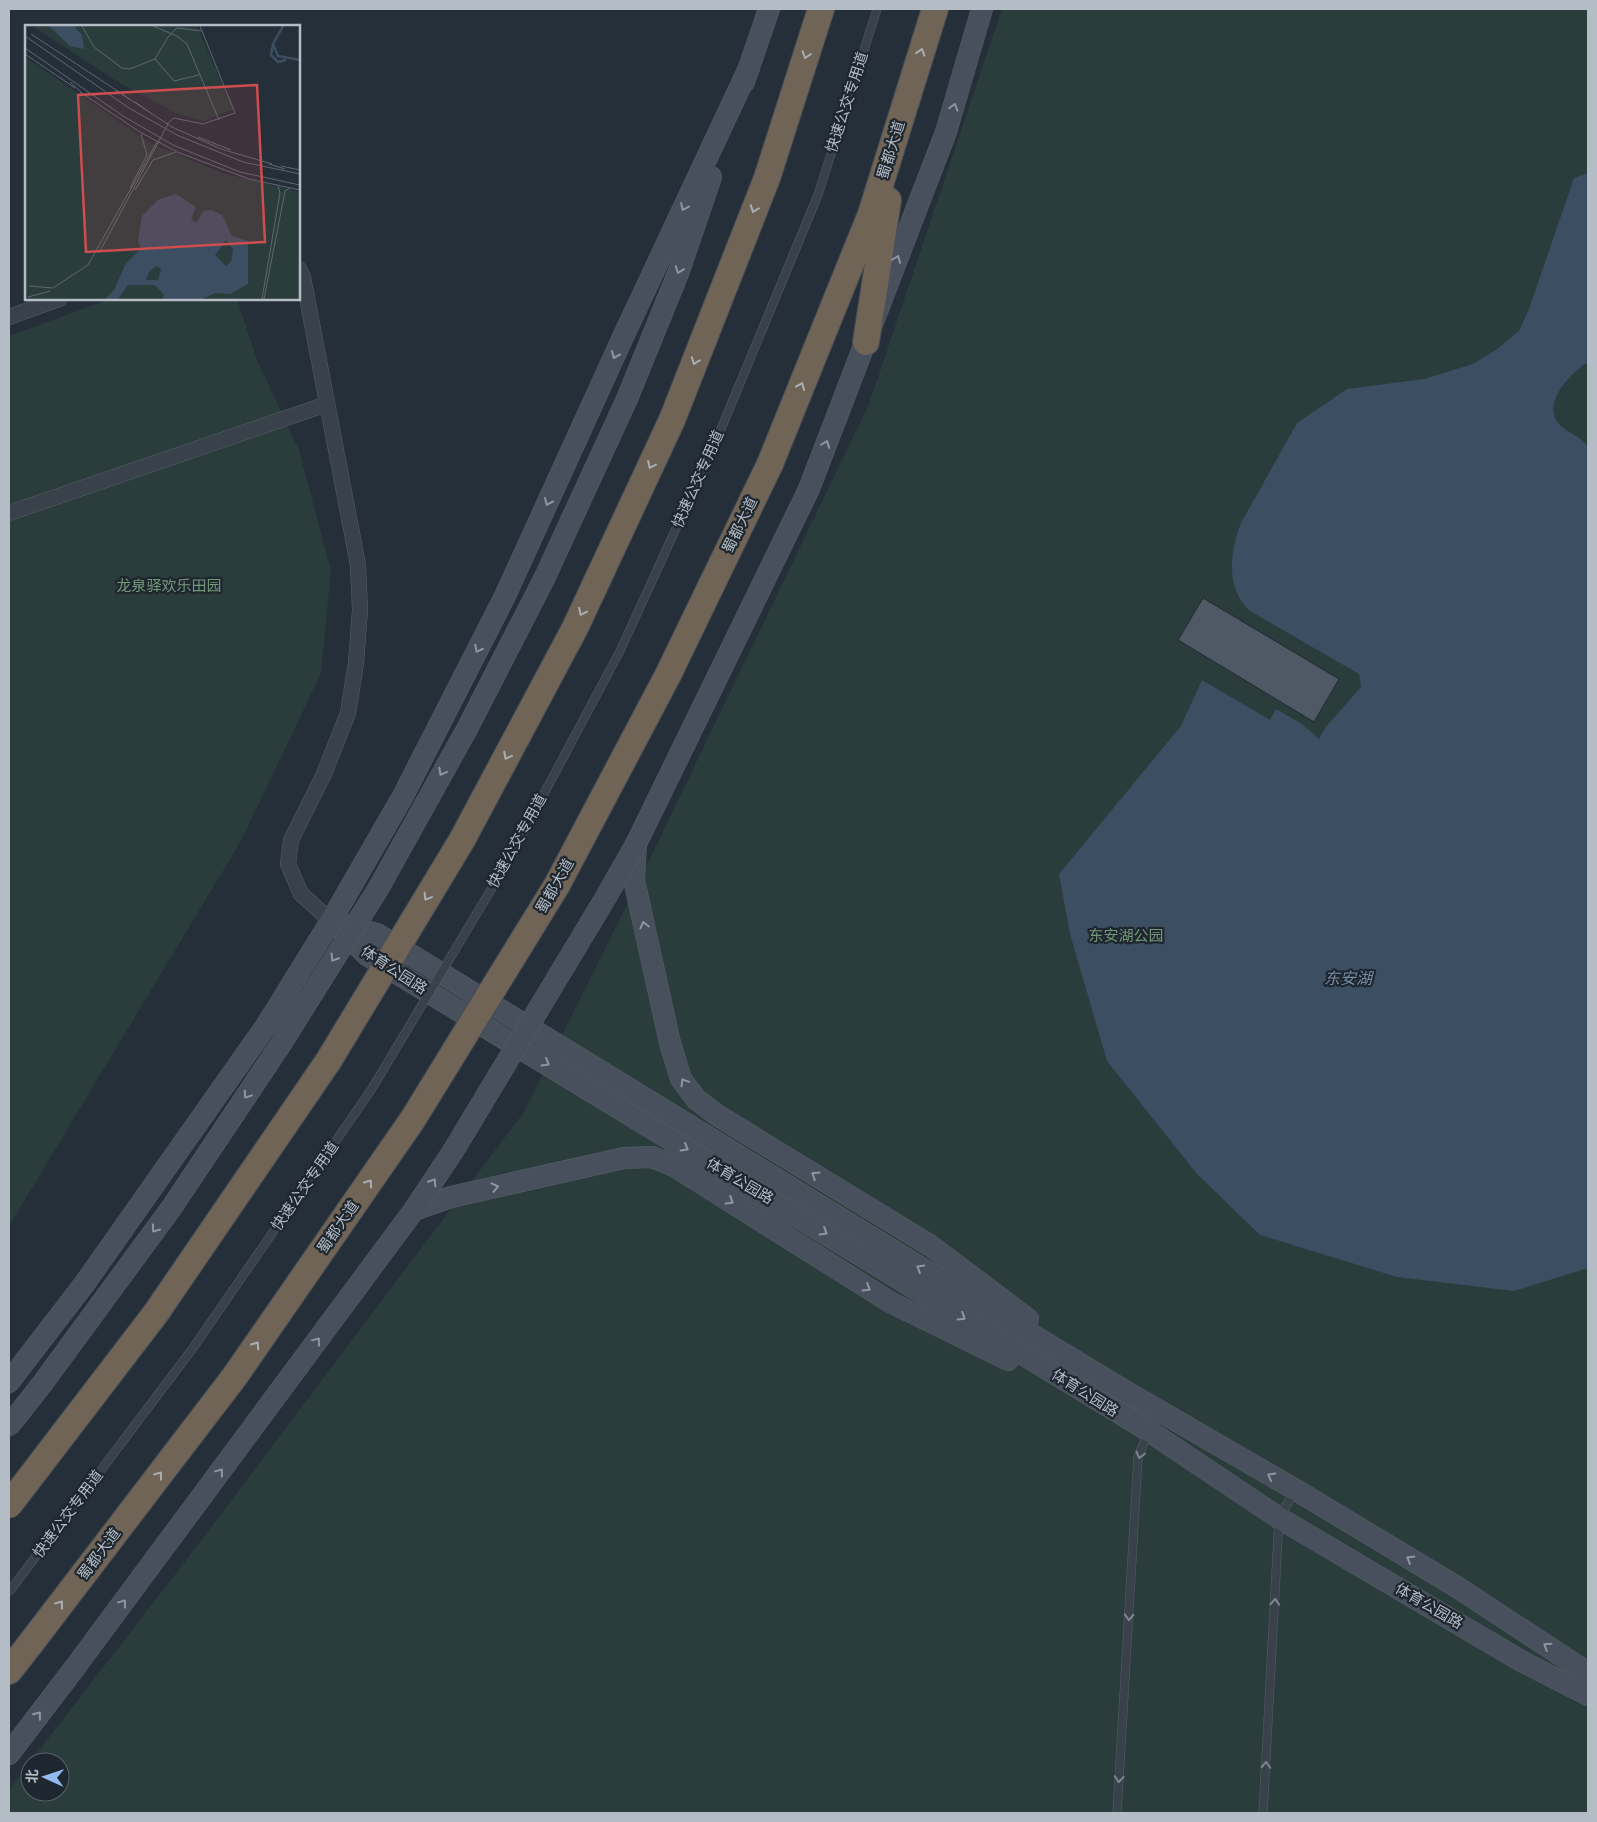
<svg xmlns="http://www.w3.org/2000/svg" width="1597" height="1822" font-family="Signika,'Noto Sans SC',sans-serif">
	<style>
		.green { fill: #2a3d3c }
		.water { fill: #3c4e61 }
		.building { fill: #4e5965; stroke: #202831 }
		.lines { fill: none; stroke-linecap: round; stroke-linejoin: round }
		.lane-casing { stroke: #575f68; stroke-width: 9 }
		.street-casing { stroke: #575f68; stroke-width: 16 }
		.secondary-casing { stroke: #575f68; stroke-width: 22 }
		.highway-casing { stroke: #444c55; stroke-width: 28 }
		.lane { stroke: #39414a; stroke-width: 8 }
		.street { stroke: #39414a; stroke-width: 15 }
		.secondary { stroke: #47505c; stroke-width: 21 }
		.highway { stroke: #6f6456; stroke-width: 26 }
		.lane-bridge-casing { stroke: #575f68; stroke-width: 9; stroke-linecap: butt }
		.secondary-bridge-casing { stroke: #575f68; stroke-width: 22; stroke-linecap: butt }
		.highway-bridge-casing { stroke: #444c55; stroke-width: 28; stroke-linecap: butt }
		.lane-bridge { stroke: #39414a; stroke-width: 8 }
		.secondary-bridge { stroke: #47505c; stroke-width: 21 }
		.highway-bridge { stroke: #6f6456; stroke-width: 26 }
		.oneway { stroke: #aaafb4 }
		.oneway2 { stroke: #8e96a0 }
		.oneway3 { stroke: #7d858e }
		.labels { text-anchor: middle; stroke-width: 4.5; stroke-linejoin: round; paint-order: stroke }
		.street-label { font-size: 15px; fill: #b4bcc5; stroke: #1e262f }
		.park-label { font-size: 15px; fill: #74997b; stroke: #1e262f }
		.water-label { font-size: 16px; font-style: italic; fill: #778ea6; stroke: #1e262f }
		.inset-river { fill: none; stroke: #3c4e61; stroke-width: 2.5 }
		.inset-road { fill: none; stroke: #5e6771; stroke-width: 1 }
		.view { fill: #ce4d4f; fill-opacity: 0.15; stroke: #ce4d4f; stroke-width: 2.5 }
		.inset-edge { fill: none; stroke: #b4bcc5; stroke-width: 2.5 }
	</style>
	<rect width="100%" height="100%" fill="#252f39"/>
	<g class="green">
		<polygon points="1002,9 1588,9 1588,1813 9,1813 9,1790 30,1763 30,1792 60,1792 60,1762 30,1762 187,1559 524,1112 655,848 869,404"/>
		<polygon points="110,299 237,299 257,360 299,450 331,571 321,673 241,841 9,1226 9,336"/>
	</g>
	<path class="water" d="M1588 173V362C1570 373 1540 405 1560 425 1569 434 1581 436 1588 447V1268L1514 1291 1397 1277 1260 1235 1197 1174 1107 1061 1070 934 1059 874 1181 726 1202 680 1270 720 1276 709 1302 724 1319 739 1325 728 1361 687 1359 674 1250 611C1225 589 1230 551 1241 523L1297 423 1347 389 1424 379 1473 364 1496 350 1519 331 1529 309 1574 178Z"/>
	<polygon class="building" points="1203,598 1339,679 1314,722 1178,640"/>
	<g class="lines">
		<g class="lane-casing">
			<g id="lane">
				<polyline points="716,441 818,195 877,9"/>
				<polyline points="1117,1813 1138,1457 1148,1433"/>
				<polyline points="1263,1813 1279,1518 1295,1490"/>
			</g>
		</g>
		<g class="street-casing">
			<g id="street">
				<polyline points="299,269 303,277 358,565 360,610 356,663 348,713 324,774 291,840 288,864 301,894 331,921"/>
				<polyline points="9,317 59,299"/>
				<polyline points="9,513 327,404"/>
			</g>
		</g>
		<g class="secondary-casing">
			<g id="secondary">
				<polyline points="744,82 769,9"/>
				<polyline points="627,399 679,271 711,177"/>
				<polyline points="809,489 946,132 982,9"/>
				<polyline points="636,844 634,880 670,1043 681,1079 696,1099 717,1115 931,1246 1028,1319"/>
				<polyline points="338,923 377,934 918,1266 1125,1391 1296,1490 1457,1587 1588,1673"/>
				<polyline points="335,924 367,955 1149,1431 1279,1518 1523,1662 1588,1695"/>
				<polyline points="414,1210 451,1197 624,1158 652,1157 674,1166 890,1302 1008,1360"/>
				<polyline points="9,1382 85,1283 266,1026 331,921 403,796 505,596 623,337 749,68"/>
				<polyline points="9,1754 73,1670"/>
			</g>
		</g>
		<g class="highway-casing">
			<g id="highway">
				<polyline points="866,342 888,200"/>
				<polyline points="672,420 767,178 821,9"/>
				<polyline points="770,464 871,214 935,9"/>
				<polyline points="9,1671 31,1643"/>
			</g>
		</g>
		<use href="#lane" class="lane"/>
		<use href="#street" class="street"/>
		<use href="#secondary" class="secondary"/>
		<use href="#highway" class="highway"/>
		<g class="lane-bridge-casing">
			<polyline id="lane-bridge" points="9,1592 193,1348 371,1090 507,863 620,651 716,441"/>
		</g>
		<g class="secondary-bridge-casing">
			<g id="secondary-bridge">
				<polyline points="9,1426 42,1384 172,1207 281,1044 378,889 467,729 545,577 627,399"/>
				<polyline points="73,1670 414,1210 455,1148 606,897 636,844 809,489"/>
			</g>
		</g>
		<g class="highway-bridge-casing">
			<g id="highway-bridge">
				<polyline points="9,1505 156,1313 329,1060 462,840 575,628 672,420"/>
				<polyline points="31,1643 235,1376 413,1119 557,885 668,675 770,464"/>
			</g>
		</g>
		<use href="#lane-bridge" class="lane-bridge"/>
		<use href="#secondary-bridge" class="secondary-bridge"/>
		<use href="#highway-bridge" class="highway-bridge"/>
	</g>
	<defs><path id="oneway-chevron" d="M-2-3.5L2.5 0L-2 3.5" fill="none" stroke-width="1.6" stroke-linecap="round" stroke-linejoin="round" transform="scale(1.25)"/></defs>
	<g class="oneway">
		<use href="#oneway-chevron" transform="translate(921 52) rotate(-73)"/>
		<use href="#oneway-chevron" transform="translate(806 55) rotate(108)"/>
		<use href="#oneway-chevron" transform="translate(754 209) rotate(111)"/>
		<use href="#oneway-chevron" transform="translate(695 361) rotate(111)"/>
		<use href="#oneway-chevron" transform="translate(801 386) rotate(-68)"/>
		<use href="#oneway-chevron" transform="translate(651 465) rotate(115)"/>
		<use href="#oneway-chevron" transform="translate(582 612) rotate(115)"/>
		<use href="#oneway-chevron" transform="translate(507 756) rotate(118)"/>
		<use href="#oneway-chevron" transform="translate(427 897) rotate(121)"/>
		<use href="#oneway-chevron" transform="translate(369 1183) rotate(-55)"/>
		<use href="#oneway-chevron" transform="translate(256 1345) rotate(-55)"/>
		<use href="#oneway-chevron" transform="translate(159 1475) rotate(-53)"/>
		<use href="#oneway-chevron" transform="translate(60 1604) rotate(-53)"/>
	</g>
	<g class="oneway2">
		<use href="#oneway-chevron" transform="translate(954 107) rotate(-74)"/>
		<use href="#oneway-chevron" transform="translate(684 207) rotate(115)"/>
		<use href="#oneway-chevron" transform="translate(897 259) rotate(-69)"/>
		<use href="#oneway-chevron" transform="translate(679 270) rotate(110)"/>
		<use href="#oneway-chevron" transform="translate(615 355) rotate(114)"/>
		<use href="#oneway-chevron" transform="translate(826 444) rotate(-69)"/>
		<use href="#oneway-chevron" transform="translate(548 502) rotate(114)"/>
		<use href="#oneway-chevron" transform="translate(478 649) rotate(117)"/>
		<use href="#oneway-chevron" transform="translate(442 772) rotate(119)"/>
		<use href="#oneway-chevron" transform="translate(644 925) rotate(-103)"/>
		<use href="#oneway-chevron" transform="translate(334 958) rotate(122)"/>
		<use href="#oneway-chevron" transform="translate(546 1063) rotate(31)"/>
		<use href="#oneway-chevron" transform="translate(684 1082) rotate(-121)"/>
		<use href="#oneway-chevron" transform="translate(247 1095) rotate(124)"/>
		<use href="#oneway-chevron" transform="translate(685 1148) rotate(31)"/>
		<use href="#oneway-chevron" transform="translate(815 1175) rotate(-148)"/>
		<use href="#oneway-chevron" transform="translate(433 1182) rotate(-57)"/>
		<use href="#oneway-chevron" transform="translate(495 1187) rotate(-13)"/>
		<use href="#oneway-chevron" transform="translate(730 1201) rotate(32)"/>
		<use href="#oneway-chevron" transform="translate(155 1229) rotate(126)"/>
		<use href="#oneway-chevron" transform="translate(824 1232) rotate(31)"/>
		<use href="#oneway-chevron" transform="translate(920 1268) rotate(-149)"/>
		<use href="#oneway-chevron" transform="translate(867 1288) rotate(32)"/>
		<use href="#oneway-chevron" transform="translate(962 1317) rotate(32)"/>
		<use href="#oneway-chevron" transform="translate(317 1341) rotate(-53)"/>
		<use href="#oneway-chevron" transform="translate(220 1472) rotate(-53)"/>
		<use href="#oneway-chevron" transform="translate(1271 1476) rotate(-150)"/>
		<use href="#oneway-chevron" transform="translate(1410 1559) rotate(-149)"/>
		<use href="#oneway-chevron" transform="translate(123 1603) rotate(-53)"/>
		<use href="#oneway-chevron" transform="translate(1547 1646) rotate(-147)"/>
		<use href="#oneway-chevron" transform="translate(38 1715) rotate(-52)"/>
	</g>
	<g class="oneway3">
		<use href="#oneway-chevron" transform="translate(1140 1455) rotate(105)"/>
		<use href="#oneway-chevron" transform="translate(1275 1602) rotate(-87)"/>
		<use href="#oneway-chevron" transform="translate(1129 1617) rotate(93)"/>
		<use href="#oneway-chevron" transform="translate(1266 1765) rotate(-87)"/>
		<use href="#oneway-chevron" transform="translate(1119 1779) rotate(94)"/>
	</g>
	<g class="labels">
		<g class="street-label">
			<text transform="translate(847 102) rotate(-72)" y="5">快速公交专用道</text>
			<text transform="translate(891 150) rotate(-73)" y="5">蜀都大道</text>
			<text transform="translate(698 479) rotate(-66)" y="5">快速公交专用道</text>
			<text transform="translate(740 525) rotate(-64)" y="5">蜀都大道</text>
			<text transform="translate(517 841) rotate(-61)" y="5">快速公交专用道</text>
			<text transform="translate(555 886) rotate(-60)" y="5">蜀都大道</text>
			<text transform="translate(394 970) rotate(33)" y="5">体育公园路</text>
			<text transform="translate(740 1181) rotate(31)" y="5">体育公园路</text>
			<text transform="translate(305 1186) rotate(-55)" y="5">快速公交专用道</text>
			<text transform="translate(338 1227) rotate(-55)" y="5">蜀都大道</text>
			<text transform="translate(1085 1393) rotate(32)" y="5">体育公园路</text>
			<text transform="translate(68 1514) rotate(-53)" y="5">快速公交专用道</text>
			<text transform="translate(99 1554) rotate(-53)" y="5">蜀都大道</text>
			<text transform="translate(1429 1606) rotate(30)" y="5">体育公园路</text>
		</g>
		<g class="park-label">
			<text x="169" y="591">龙泉驿欢乐田园</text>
			<text x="1126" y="941">东安湖公园</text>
		</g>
		<g class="water-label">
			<text x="1348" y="984">东安湖</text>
		</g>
	</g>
	<g transform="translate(25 25)">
		<rect width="275" height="275" fill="#252f39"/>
		<path d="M7 1H172L208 84 178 96 151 88 98 60ZM0 32 125 118 197 148 275 167V274H0Z" fill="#2a3d3c"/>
		<path d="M24 1H49L57 10 59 24 45 21ZM151 169 171 182 166 194 171 198 179 186 187 185 197 190 207 211 223 216V259L205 269 190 268 177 274H138L139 270 130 260H103L93 274H80L89 265 100 240 116 223 113 216 117 191 133 175ZM201 215 208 224 206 237 201 241 190 230ZM131 241 136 244 133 255H121L124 247Z" fill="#3c4e61" fill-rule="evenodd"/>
		<path class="inset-river" d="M258 1 248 19 253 31 275 35M248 19 246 30 253 37 261 35"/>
		<path class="inset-road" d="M57 1 69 22 97 43 105 44 130 34 143 12 152 3 177 6M128 1 152 11 162 19 194 95M6 9 147 102 196 124 247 139M0 11 104 83 152 110 218 137 275 149M0 23 98 91 148 120 215 147 275 160M0 29 50 63M130 34 149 56 174 50M45 57 58 69M91 65 104 74M55 67 115 107 152 127 224 154 275 165M110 77 123 86M142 99 149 93 178 99 210 88 175 1M173 112 206 125M244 139 260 144M256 141 275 145M105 163 122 130 116 109M110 165 128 135 151 127M74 228 143 99M4 261 28 263 63 240 132 117M3 272 25 266M237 274 255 168 253 161M239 274 260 166 265 163"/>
		<path class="view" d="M232 60 240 217 61 227 53 70Z"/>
		<rect width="275" height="275" class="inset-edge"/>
	</g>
	<rect width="1597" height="1822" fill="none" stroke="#b4bcc5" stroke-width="20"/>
	<g transform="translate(45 1777) rotate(273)"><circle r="24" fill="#1e262f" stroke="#5a626b"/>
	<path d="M0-4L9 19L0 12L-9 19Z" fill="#91baed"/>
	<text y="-8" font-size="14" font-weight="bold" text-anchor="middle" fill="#b4bcc5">北</text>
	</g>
</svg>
